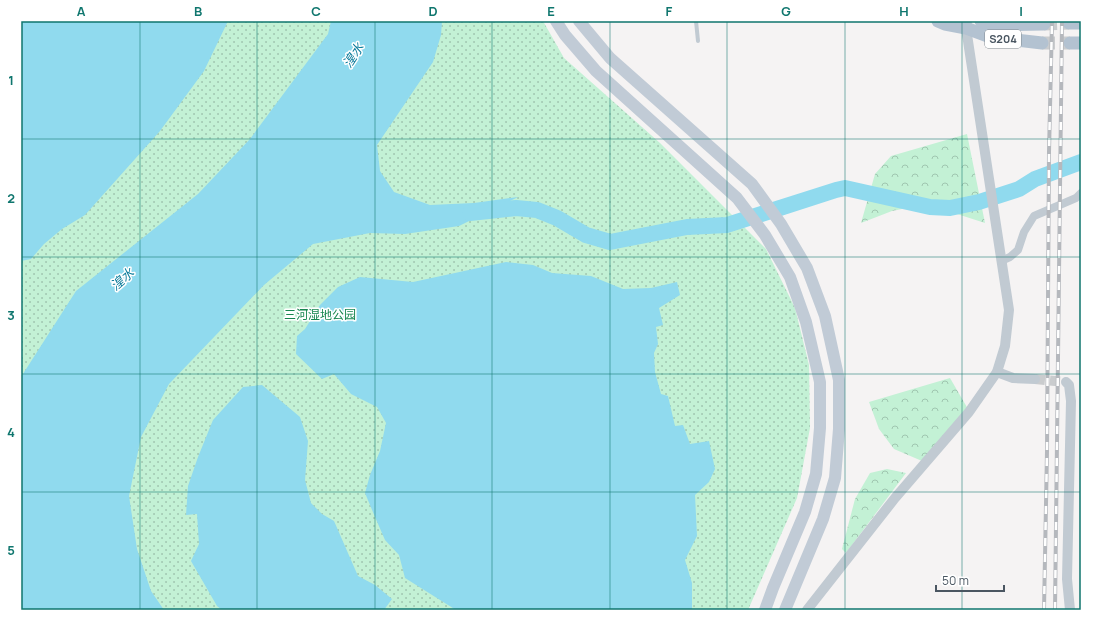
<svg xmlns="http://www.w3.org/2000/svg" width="1102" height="631" font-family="Manrope,'Noto Sans SC',sans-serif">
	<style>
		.forest { fill: url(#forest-crowns) }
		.park { fill: url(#park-dots) }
		.water { fill: #90daee }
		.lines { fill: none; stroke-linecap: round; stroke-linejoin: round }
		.river { stroke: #90daee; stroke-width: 16 }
		.tertiary-tunnel { stroke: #caccce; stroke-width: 10; stroke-dasharray: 10 5; stroke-linecap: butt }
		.primary-tunnel { stroke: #caccce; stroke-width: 13; stroke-dasharray: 13 6; stroke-linecap: butt }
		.service { stroke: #c1cad2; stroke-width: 4 }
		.minor { stroke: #c1cad2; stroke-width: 8 }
		.tertiary { stroke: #c1cad2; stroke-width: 10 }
		.secondary { stroke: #c1cbd6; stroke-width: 12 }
		.primary { stroke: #b3c2d1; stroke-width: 13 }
		.rail-casing { stroke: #b5b8bd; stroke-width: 4 }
		.rail { stroke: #fff; stroke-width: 2.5; stroke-dasharray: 8; stroke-linecap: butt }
		.grid { fill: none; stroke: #0f766e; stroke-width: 1; stroke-opacity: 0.55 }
		.labels { text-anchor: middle; stroke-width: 3; stroke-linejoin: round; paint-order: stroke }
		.shield { fill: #fff; stroke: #808990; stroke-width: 1 }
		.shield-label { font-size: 11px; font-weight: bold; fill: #4a5661 }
		.park-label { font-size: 12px; fill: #17864f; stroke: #fff }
		.water-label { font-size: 13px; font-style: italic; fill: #0c7c9b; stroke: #fff }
		.neatline { fill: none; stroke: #0f766e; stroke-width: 1.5 }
		.grid-label { font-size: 13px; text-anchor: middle; font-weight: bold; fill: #0f766e }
	</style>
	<defs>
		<pattern id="forest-crowns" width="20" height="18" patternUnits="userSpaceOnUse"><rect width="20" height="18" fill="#c3f1d5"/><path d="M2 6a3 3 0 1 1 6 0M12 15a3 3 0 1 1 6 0" fill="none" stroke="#a0c6b0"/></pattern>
		<pattern id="park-dots" width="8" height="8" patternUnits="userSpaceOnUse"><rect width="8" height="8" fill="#c3f1d5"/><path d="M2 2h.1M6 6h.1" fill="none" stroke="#a0c6b0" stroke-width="1.8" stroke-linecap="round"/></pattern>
	</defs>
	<rect width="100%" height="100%" fill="#f5f3f3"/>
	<g class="forest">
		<polygon points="967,134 985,223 926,204 892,211 861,223 875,174 891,156"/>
		<polygon points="950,378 968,409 922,461 894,449 879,429 869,402"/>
		<polygon points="887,469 906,473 846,553 842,549 855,499 870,473"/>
	</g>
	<polygon class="park" points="21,21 543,21 564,58 660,143 766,249 795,308 809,365 810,428 797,498 748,610 21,610"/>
	<g class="water">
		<polygon points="21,21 228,21 204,71 160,131 85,215 62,229 44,244 31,259 21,261"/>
		<polygon points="331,21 442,21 441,35 433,62 377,145 380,171 394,192 430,205 474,203 518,197 459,226 405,234 370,233 313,244 264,285 169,384 141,437 129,496 137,549 151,591 164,610 21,610 21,377 76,291 198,194 250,139 328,34"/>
		<polygon points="506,262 533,265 552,273 591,276 623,289 651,288 677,282 680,295 659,308 663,325 656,327 658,344 654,353 655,372 661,394 668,396 675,426 683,425 690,444 709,441 715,469 709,482 695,495 697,536 685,560 692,583 692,610 456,610 405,578 399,555 385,540 375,517 365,493 370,475 380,451 386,423 377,407 351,394 334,374 322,379 296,354 297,336 305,329 320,305 338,287 360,277 413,282"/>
		<polygon points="262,385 300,417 308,441 305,480 311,503 322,514 334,521 358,576 375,585 392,599 384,610 222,610 217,606 191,561 199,544 197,514 186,515 188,486 198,457 213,420 243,387"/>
	</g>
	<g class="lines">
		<polyline class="river" points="470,213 516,208 537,210 557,218 586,235 610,242 687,227 727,225 836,190 845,188 930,207 950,208 979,202 1019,189 1035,179 1081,162"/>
		<polyline class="tertiary-tunnel" points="1035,379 1066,382"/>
		<g class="primary-tunnel">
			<polyline points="1044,24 1069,23"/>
			<polyline points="1042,43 1070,43"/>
		</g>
		<polyline class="service" points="696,21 698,41"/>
		<polyline class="minor" points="1001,261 1010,257 1018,250 1024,232 1034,216 1076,198 1081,193"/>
		<g class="tertiary">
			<polyline points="997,372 1013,378 1035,379"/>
			<polyline points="1066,382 1069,385 1071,401 1067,579 1070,610"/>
			<polyline points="807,610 895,498 969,412 997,372 1005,346 1009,310 966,28 967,21"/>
		</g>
		<g class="secondary">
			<polyline points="556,21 565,35 596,71 737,198 765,235 790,277 806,322 820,382 820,428 816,474 805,512 773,588 765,610"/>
			<polyline points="579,21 610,58 752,184 781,224 807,268 825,316 839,380 839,429 835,478 823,519 785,610"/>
		</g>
		<g class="primary">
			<polyline points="938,21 945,24 966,28 990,37 1042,43"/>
			<polyline points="981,21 994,25 1044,24"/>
			<polyline points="1069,23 1081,23"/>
			<polyline points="1070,43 1081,43"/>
		</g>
		<g class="rail-casing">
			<g id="rail">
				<polyline points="1044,610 1047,451 1049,152 1052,21"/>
				<polyline points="1055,610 1062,21"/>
			</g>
		</g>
		<use href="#rail" class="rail"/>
	</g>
	<path class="grid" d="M140 21V610M257 21V610M375 21V610M492 21V610M610 21V610M727 21V610M845 21V610M962 21V610M21 139H1081M21 257H1081M21 374H1081M21 492H1081"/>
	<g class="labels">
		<rect class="shield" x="985" y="30" width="36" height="18" rx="3"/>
		<g class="shield-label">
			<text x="1003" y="43">S204</text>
		</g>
		<g class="park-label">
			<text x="320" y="319">三河湿地公园</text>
		</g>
		<g class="water-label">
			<text transform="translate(353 55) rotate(-57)" y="5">湟水</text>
			<text transform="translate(122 279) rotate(-41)" y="5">湟水</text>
		</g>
	</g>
	<rect width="1102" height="631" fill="none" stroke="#ffffff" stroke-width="44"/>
	<path d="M936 585v6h68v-6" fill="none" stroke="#4a5661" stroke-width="2"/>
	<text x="942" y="585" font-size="12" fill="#4a5661" stroke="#ffffff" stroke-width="3" paint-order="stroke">50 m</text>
	<rect x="22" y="22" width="1058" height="587" class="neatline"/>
	<g class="grid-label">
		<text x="81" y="16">A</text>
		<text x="198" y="16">B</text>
		<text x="316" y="16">C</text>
		<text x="433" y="16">D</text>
		<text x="551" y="16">E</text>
		<text x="669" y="16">F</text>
		<text x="786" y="16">G</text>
		<text x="904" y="16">H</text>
		<text x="1021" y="16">I</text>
		<text x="11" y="85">1</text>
		<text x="11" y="203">2</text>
		<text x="11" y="320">3</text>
		<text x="11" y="437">4</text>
		<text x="11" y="555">5</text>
	</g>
</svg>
